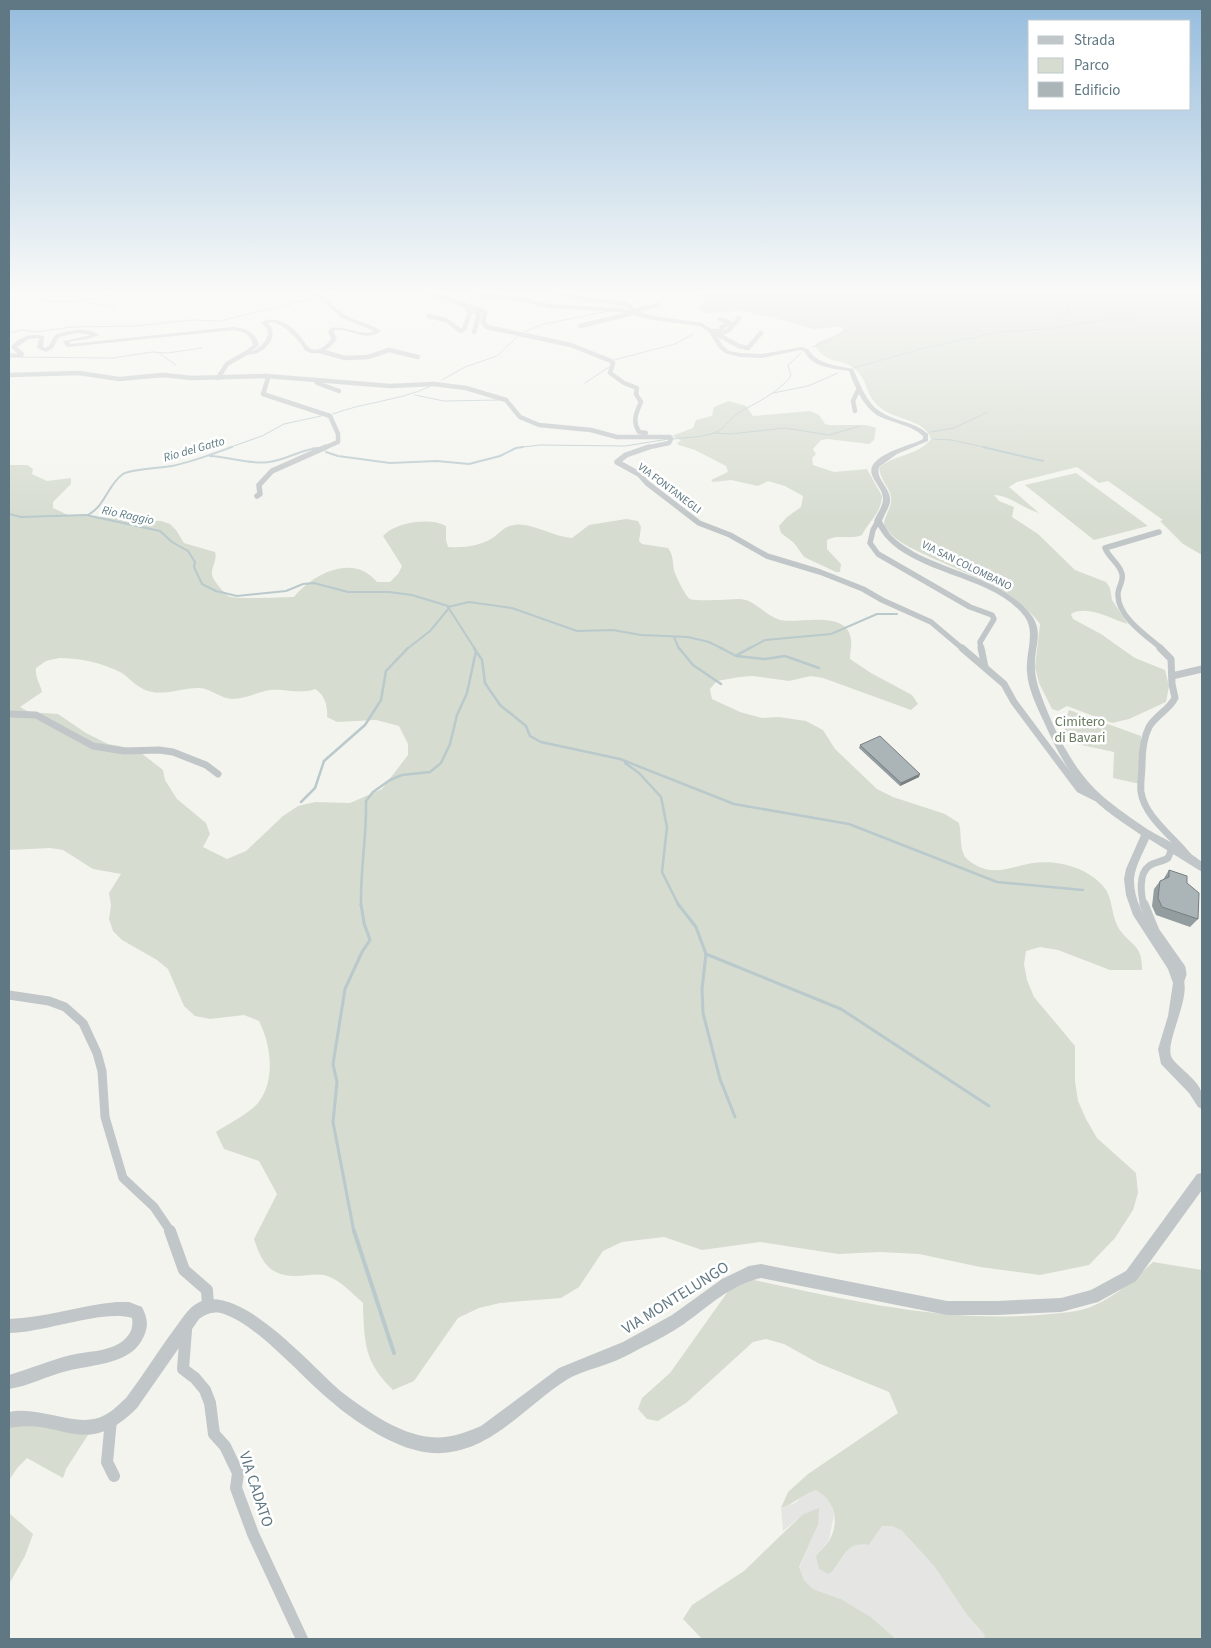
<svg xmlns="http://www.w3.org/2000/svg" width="1211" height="1648" font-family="'Source Sans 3',sans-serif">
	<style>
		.built { fill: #e5e5e3 }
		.green { fill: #d6dcd0; fill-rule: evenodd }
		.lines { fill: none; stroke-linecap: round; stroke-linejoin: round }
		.stream-far4 { stroke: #b9c9cc; stroke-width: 1 }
		.stream-far3 { stroke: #b9c9cc; stroke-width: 2 }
		.stream-far2 { stroke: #b9c9cc; stroke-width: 2.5 }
		.stream-far1 { stroke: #b9c9cc; stroke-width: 3 }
		.stream { stroke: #b9c9cc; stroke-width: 4 }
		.minor-far4 { stroke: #c1c6c8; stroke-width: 4.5 }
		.minor-far3 { stroke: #c1c6c8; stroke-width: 5.5 }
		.minor-far2 { stroke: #c1c6c8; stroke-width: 7 }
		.minor-far1 { stroke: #c1c6c8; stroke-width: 9 }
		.minor { stroke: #c1c6c8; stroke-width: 12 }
		.tertiary { fill: #c1c6c8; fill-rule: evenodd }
		.wall { fill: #939c9e }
		.shaded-wall { fill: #787f81 }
		.building { fill: #abb5b8; stroke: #787f81 }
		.labels { text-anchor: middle; stroke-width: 5; stroke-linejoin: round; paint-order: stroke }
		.far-street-label { font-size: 11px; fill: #607883; stroke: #fff }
		.far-water-label { font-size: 12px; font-style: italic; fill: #5b7b82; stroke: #fff }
		.park-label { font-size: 14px; fill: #687a5f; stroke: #fff }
		.near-street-label { font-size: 16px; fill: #607883; stroke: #fff }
	</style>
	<rect width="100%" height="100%" fill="#f4f4ef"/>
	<polygon class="built" points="816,1490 823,1494 831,1503 834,1515 829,1540 816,1556 835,1569 849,1548 859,1543 869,1545 882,1526 892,1526 902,1531 934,1566 967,1615 985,1635 983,1639 896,1639 871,1617 841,1599 813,1589 804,1580 799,1568 818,1525 802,1515 783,1531 781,1508 795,1503 806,1493"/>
	<g class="green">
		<path d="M687 290H1202V555L1183 544 1160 521 1163 520 1108 481 1099 483 1077 467 1017 482 1009 487 1039 513C1024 509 1009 495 994 495L999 501 1014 507 1012 517 1038 534 1075 570 1106 582 1110 588 1112 600 1128 624C1112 619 1086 604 1071 614L1073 619 1101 634 1135 658 1165 670 1169 686 1166 702 1129 719 1112 723 1067 706 1058 711 1052 709 1039 683 1035 667 1040 624C1013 589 969 575 930 557 912 548 894 542 884 525 884 515 892 509 891 498 891 489 881 482 879 468 894 454 918 456 931 439 926 422 902 420 887 412 863 398 871 384 856 370 842 356 830 368 815 346L818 342 841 333 843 328 839 327 814 329 782 320 741 311 704 313 698 308 708 300Z"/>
		<path d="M729 401 746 406 753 416 810 411 819 415 825 424 829 425H866L876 428 874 440 869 444 828 439 821 440 813 449 816 454 812 458 813 465 834 472 867 469 882 496C881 514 868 522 862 535 850 540 838 534 827 540V549L841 564 840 572H836L804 557 794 543 781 533 779 526 787 517 801 507 803 496 785 486 768 481 758 486 731 480 713 482 711 480 728 472 726 466 695 450 679 445 677 443 681 440 672 436 693 428 696 420 712 416 714 407Z"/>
		<path d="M9 465H27L33 469 32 474 47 481 71 478V484L53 502V508L68 515 161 521 170 524 176 530 184 543 215 552C218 561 209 569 213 578 215 582 224 593 228 596 236 600 282 597 294 597 313 574 353 553 377 582H390L398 574 402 566 383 536C395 522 430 517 446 526V540L448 547C464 548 481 546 494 537 501 532 505 526 514 525 531 522 553 537 572 538L589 525 626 519 638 521 641 527 639 541 642 544 668 548C674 557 672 560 674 570 675 575 686 597 690 599 699 602 729 599 740 599 756 600 765 616 780 620 799 624 847 609 851 639 852 645 850 653 850 659L871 673 912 695 918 704 911 710 823 678 811 676 789 681 752 676 740 677 717 681 710 689 712 699 740 712 762 718 779 717 806 721 823 730 835 749 877 789 893 797 945 814 959 823C962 835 959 846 965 857 968 860 970 862 974 864 994 877 1012 866 1033 863 1058 860 1086 867 1103 886 1113 897 1111 913 1117 925 1127 945 1143 942 1142 970H1110L1058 950 1040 947 1026 951 1024 964 1027 980 1034 997 1075 1046V1081L1078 1101 1086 1119 1097 1138 1136 1173 1138 1193 1133 1210 1115 1238 1089 1265 1040 1275 980 1267 919 1254 880 1252 838 1254 760 1242 702 1250 664 1237 622 1242 603 1251 579 1287 561 1298 500 1303 479 1308 458 1318 414 1381 393 1390C364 1362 364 1342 363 1303 354 1295 343 1283 332 1278 319 1271 307 1277 293 1276 268 1275 261 1260 254 1239L277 1194 259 1161 224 1149 216 1132C228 1124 250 1113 258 1103 276 1080 271 1045 259 1021L244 1015 210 1019 195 1016 184 1006 168 969 157 960 122 940 113 931 109 919 111 905 109 893 121 874 93 869 63 850 50 848 9 850ZM59 658C80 658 103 663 122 673 129 678 135 685 143 689 161 698 182 687 200 688 212 689 221 699 233 699 245 699 258 692 270 690 285 688 300 695 315 689 325 695 328 707 327 717L337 722 376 720 399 726 408 744V755L382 789 350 803 315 802 298 806 283 816 246 851 227 859 203 847 210 834 206 823 177 799 165 780 163 770 136 749 108 744 86 733 58 714 29 712 20 707 42 692C40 683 35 678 36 668L46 661Z"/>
		<polygon points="1076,473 1148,526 1094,540 1025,485"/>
		<polygon points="1069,710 1141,736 1140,784 1113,778 1114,752 1063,741 1066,719"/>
		<path d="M1153 1262 1202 1270V1639H983L985 1635 967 1615 934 1566 902 1531 892 1526H882L869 1545C844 1540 845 1561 829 1574L819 1569 816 1556C820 1551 825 1546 829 1541 840 1522 835 1500 816 1490 802 1494 796 1503 781 1508L788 1492 808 1474 898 1413 889 1392 818 1363 784 1344 766 1339 753 1342 686 1403 658 1421 647 1419 638 1409 642 1398 670 1373 729 1290 749 1279C844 1299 942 1323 1039 1315 1058 1313 1078 1313 1095 1305 1119 1294 1134 1280 1153 1262Z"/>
		<polygon points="37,1424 88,1435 66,1469 63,1478 27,1458 18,1467 9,1480 9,1427"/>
		<polygon points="819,1508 818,1525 799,1567 804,1580 813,1589 841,1599 871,1617 896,1639 702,1639 683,1619 692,1605 744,1571 802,1515"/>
		<polygon points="9,1513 33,1534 25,1556 9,1584"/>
	</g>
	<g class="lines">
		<g class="stream-far4">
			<path d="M11 290C53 310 89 300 132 290"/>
			<polyline points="328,296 354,290"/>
			<polyline points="87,302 115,307"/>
			<polyline points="617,309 639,302"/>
			<polyline points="1057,327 1068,310 1065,290"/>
			<polyline points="524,332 544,324 609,311"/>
			<polyline points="9,333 22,330 36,332 72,327 136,326 191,320 220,321 315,298"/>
			<polyline points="813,347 830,340 846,330"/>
			<polyline points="159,353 176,365"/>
			<polyline points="9,357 113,358 152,352 167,353 202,348"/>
			<polyline points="614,360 675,344 693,334"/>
			<polyline points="853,368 921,349 998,332 1046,329 1106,320 1134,320"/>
			<polyline points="442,380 465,367 497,356 519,335"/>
			<polyline points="585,383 609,367"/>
			<polyline points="773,393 808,386 838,373"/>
			<polyline points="415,395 444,401 501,400"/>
			<path d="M333 414C364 402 398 401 429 387"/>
			<polyline points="931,432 954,428 988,412"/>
			<polyline points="714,433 730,434 785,428 829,435 860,426"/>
			<path d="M673 439C687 437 702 438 716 432 724 429 729 420 737 414 756 402 776 395 791 376L788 365 801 353"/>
			<polyline points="934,439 952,440 988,448"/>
			<polyline points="228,448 262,436 284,424 321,416"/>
			<polyline points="312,448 319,448"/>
			<polyline points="515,448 540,445 625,446 669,439"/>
		</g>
		<g class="stream-far3">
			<polyline points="983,447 1043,461"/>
			<polyline points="326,452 338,456 390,463 437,461 469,464 500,456 516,448 523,447"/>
			<path d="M210 456C230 457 250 465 269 462 287 460 301 449 319 448"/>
			<polyline points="9,514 21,517 86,515 160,531 172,542 188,551 195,562 194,567 202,584 216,591 237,596 286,591 303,584 314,583 348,592 389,592 412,595 448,606"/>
			<path d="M88 515C106 505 108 484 123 474 131 469 161 468 172 466 192 462 213 454 232 447"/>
			<polyline points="448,607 475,649"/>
			<polyline points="448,607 469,602 512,608 577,631 613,630 641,635 688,637 709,642 723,649"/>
			<polyline points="674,637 679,649"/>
			<polyline points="407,649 430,631 449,608"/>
			<polyline points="748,649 765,640 831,634 877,614 897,614"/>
		</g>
		<g class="stream-far2">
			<polyline points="474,648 482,660 485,683 500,705 526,726 530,736 541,742 620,759 734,804 849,824 997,882 1083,890"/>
			<polyline points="679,648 693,665 721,684"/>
			<polyline points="721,648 736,656 765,659 785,656 819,668"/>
			<polyline points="737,655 750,648"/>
			<polyline points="625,763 639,773 661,797 667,827 662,872 679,906"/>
			<polyline points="301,802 315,788 324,761 365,725 381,700 386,671 408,648"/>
			<path d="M361 906C360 870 367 836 366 801L373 792 390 780 402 775 430 772 441 763 450 744 457 715 467 693 476 651"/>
		</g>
		<g class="stream-far1">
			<polyline points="678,904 696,927 706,954 702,989 703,1013 720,1079 735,1117"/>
			<polyline points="706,954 841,1009 989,1106"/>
			<polyline points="354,1232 333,1122 337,1082 333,1064 345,989 362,952 370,940 364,923 361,904"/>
		</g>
		<polyline class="stream" points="354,1231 394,1353"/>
		<g class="minor-far4">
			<path d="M420 290 483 311 485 313 483 322 487 327 571 345 611 361 613 363 610 373 624 383 637 388 636 394 641 402C636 413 632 421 639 432L646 433"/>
			<polyline points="545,290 572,297 625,304 643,316"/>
			<polyline points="637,310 658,305"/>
			<polyline points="429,316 446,320 461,331 464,329 470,313 467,309"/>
			<polyline points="580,326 633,313"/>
			<polyline points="713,331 721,331 722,327 730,323 720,319"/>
			<polyline points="474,332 479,315 475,312"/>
			<polyline points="713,332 739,346 748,348 761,333"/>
			<polyline points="719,334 729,330 739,318"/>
			<polyline points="320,351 345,358 368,357 389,350 418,357"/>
			<polyline points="9,375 79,373 119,379 163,375 192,378 266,376 390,386 434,384 466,388 506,400 520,417 539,425 591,430 617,437 670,437 671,439 669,443 645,448"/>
			<polyline points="266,376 268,378 263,394 330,416 338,434 338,442 324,448"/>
			<polyline points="218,378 227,364 246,353"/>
			<polyline points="317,383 339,391"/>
			<polyline points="855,411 853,401 859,388"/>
		</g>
		<g class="minor-far3">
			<polyline points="649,447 626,455 617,462 639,474 647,483 699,523 730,535 767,556 820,572 863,589 882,600 931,622 963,649"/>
			<polyline points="257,496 260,494 259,485 272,471 326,447"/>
			<polyline points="878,521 873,530 870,543 878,554 970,607 992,615 994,619 980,642 981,649"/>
			<path d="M1159 532 1105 548C1109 558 1120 564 1122 574 1124 582 1117 588 1118 596 1119 618 1147 636 1162 649"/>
		</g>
		<g class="minor-far2">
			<polyline points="962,648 1004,684 1014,702 1079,789 1095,797"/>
			<polyline points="981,648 985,667"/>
			<path d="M1160 648 1171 659 1172 684 1175 698C1169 710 1156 715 1149 727 1143 739 1142 752 1142 765 1142 774 1140 783 1141 792 1145 818 1174 837 1189 857"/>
			<polyline points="1172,676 1202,669"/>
			<polyline points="9,714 36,715 93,746 124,751 159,750 173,752 206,765 218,774"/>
			<path d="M1144 906C1141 895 1138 874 1149 866 1154 862 1162 862 1168 858L1173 846"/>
		</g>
		<g class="minor-far1">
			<polyline points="1144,904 1155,931 1181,968 1182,974 1179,983"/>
			<polyline points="9,995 49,1001 65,1007 83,1023 97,1053 102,1071 105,1117 123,1178 154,1207 171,1232"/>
		</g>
		<g class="minor">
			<polyline points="170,1231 184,1270 207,1290 208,1306"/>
			<polyline points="186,1330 183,1369 195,1378 205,1390 210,1403 214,1434 225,1446 238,1473 236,1488 253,1534 302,1639"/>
			<polyline points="111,1420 107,1462 114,1476"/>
		</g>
		<g class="tertiary">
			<path d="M303 290C324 290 332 308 347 316 358 322 371 324 381 331 366 343 351 328 335 330L334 332 337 339C331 348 318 358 306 351 303 349 302 344 299 342 292 333 282 323 270 322L268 323C283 336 259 361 243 353L253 345C251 334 243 331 233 330L67 347 63 342 64 341 92 335 77 333 59 337 53 348 46 352 37 348 39 338 29 339 17 347 24 353 23 357H9V353L18 354 11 347C20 336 31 333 44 336L43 347 45 348 49 346 55 335C69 330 87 326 99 335L88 339 72 341 69 343 71 344 233 327C245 328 256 332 259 345L251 352C258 350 272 338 267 329 266 327 263 325 261 323 275 313 292 326 301 337 304 341 307 347 311 349 319 352 327 345 331 339L328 332 331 328C346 325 362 337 374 331L342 318 321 299Z"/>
			<path d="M463 290H471L485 294 519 297 550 304 620 308 654 316 702 323 713 330 723 346 729 351 740 353 762 354 802 347 808 349C818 365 835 365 853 369 860 383 866 403 881 412 896 422 914 421 928 434V441L897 454 879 467C875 480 892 488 890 502 889 508 884 515 882 521 884 525 887 530 890 534 896 541 906 547 914 552 951 572 999 579 1028 611 1044 629 1036 641 1035 661 1034 673 1037 684 1041 695 1053 727 1069 762 1093 787 1106 801 1131 818 1147 829 1165 840 1185 848 1202 862V872L1149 839C1144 851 1135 866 1134 879 1133 920 1174 944 1184 981 1189 1001 1166 1041 1171 1056 1172 1059 1175 1062 1178 1065 1185 1072 1200 1083 1202 1094 1203 1098 1202 1104 1202 1109L1198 1107 1189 1093 1161 1064 1158 1049 1168 1016 1173 983 1168 969 1133 915 1126 895 1124 879 1126 869 1141 835C1122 822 1102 809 1087 793 1068 773 1055 747 1044 722 1037 707 1028 689 1027 672 1025 654 1036 633 1025 617 995 576 919 576 885 537 881 532 878 526 874 521 877 514 883 506 883 499 883 490 875 483 872 475 865 456 908 446 919 441L923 439V436C911 425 897 424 883 418 865 411 855 388 849 371 831 368 813 368 804 351L800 350 762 358 740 357 725 353 719 348 709 332 700 326 654 320 620 312 550 308 519 301 484 298Z"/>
			<path d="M1202 1173V1190L1136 1281 1098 1302 1061 1312 997 1315H947L761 1278C730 1285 709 1306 684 1324 671 1333 656 1341 641 1348 630 1354 619 1360 607 1364 594 1369 580 1372 568 1379 524 1406 489 1456 432 1453 399 1451 356 1423 332 1402 302 1378 259 1326 224 1314 214 1311 207 1313 199 1319L137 1408C84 1461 64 1417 9 1428V1412C41 1405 79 1430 105 1415 113 1411 119 1404 126 1398 144 1374 160 1348 178 1324 184 1316 188 1309 196 1304 238 1278 313 1369 343 1393 367 1411 399 1434 430 1437 448 1439 465 1433 481 1426L559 1368 623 1342 672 1315 722 1279 749 1266 761 1264 947 1301H997L1061 1298 1091 1290 1126 1271 1197 1174Z"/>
			<path d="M117 1302H129L142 1307C147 1317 149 1325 144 1336 132 1365 93 1364 67 1371 47 1376 29 1386 9 1389V1375C30 1369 50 1360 71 1355 87 1351 106 1352 120 1343 129 1337 134 1329 132 1318 102 1309 44 1333 9 1333V1319C45 1318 81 1305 117 1302Z"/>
		</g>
	</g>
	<g class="wall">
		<polygon points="860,745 919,777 900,786 859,748"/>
		<polygon points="1169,870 1187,883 1198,919 1190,927 1156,915 1152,906 1154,889 1160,881 1163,880"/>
	</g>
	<polygon class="shaded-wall" points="920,774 919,777 900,786 901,783"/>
	<g class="building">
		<polygon points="880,736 920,774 901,783 860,745"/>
		<polygon points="1169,870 1187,876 1187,883 1199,893 1198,919 1162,907 1158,898 1160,881 1169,877"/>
	</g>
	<linearGradient id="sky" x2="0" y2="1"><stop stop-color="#95bcdd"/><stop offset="0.56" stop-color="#fafaf8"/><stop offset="1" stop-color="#fafaf8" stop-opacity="0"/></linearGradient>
	<rect width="1211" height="521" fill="url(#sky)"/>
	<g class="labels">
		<g class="far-street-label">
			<text transform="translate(670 488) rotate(37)" y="4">VIA FONTANEGLI</text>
			<text transform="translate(967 565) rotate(26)" y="4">VIA SAN COLOMBANO</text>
		</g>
		<g class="far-water-label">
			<text transform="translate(194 449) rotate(-16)" y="4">Rio del Gatto</text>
			<text transform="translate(128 515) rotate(12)" y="4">Rio Raggio</text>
		</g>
		<g class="park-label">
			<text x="1080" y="726">Cimitero<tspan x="1080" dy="16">di Bavari</tspan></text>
		</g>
		<g class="near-street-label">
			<text transform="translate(675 1297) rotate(-32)" y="6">VIA MONTELUNGO</text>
			<text transform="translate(257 1489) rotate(72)" y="6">VIA CADATO</text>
		</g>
	</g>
	<rect width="1211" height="1648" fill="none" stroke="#607883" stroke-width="20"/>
	<rect x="1028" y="20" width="162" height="90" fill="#ffffff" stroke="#bfc9cd"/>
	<rect x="1038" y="36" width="25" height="8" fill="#c1c6c8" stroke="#bfc9cd"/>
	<text x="1074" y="45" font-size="15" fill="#607883">Strada</text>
	<rect x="1038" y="58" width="25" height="15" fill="#d6dcd0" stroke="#bfc9cd"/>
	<text x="1074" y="70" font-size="15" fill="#607883">Parco</text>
	<rect x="1038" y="82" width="25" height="15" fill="#abb5b8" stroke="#bfc9cd"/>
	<text x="1074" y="95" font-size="15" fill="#607883">Edificio</text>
</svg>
